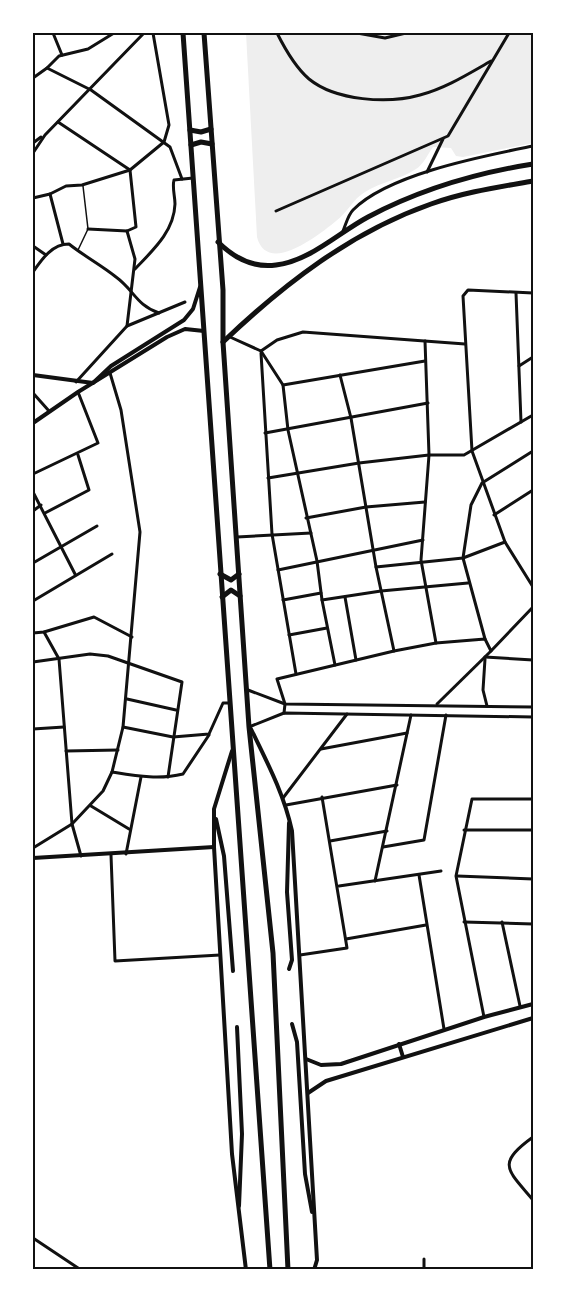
<svg xmlns="http://www.w3.org/2000/svg" width="566" height="1303" font-family="'Nunito Sans',sans-serif">
	<style>
		.green { fill: #eee }
		.lines { fill: none; stroke-linecap: round; stroke-linejoin: round }
		.service { stroke: #111; stroke-width: 1.5 }
		.minor { stroke: #111; stroke-width: 3 }
		.tertiary { stroke: #111; stroke-width: 4 }
		.primary { stroke: #111; stroke-width: 5 }
		.neatline { fill: none; stroke: #111; stroke-width: 2 }
	</style>
	<rect width="100%" height="100%" fill="#fff"/>
	<path class="green" d="M246 33H533V143L463 157 456 156 451 148 433 147C428 154 423 165 416 169 401 179 381 182 365 192 353 199 347 213 336 221 319 235 267 276 257 237Z"/>
	<g class="lines">
		<polyline class="service" points="78,250 88,229 83,186"/>
		<g class="minor">
			<polyline points="53,33 62,55"/>
			<path d="M277 33C285 49 295 67 309 79 336 101 388 104 420 95 446 88 468 74 491 61"/>
			<polyline points="357,33 385,38 406,33"/>
			<polyline points="47,68 59,56 88,49 114,33"/>
			<polyline points="33,78 47,68 91,90 170,147 182,179"/>
			<polyline points="58,122 130,170 136,227 127,231 88,229"/>
			<polyline points="33,143 41,137"/>
			<polyline points="33,153 45,135 144,33"/>
			<polyline points="427,172 443,139"/>
			<polyline points="50,194 63,244"/>
			<polyline points="33,198 50,194 66,186 82,185 130,170 164,142 169,125 153,33"/>
			<polyline points="276,211 448,136 509,33"/>
			<path d="M343 231C346 224 348 215 353 210 388 174 484 156 533 146"/>
			<polyline points="33,246 46,255"/>
			<path d="M135 269C152 251 174 232 175 204 175 196 172 188 174 180L193 178"/>
			<path d="M33 272C42 259 52 244 69 244 84 256 101 265 116 277 134 290 136 305 159 313"/>
			<polyline points="516,293 521,422"/>
			<polyline points="533,293 468,290 463,296 472,451 505,542 533,587"/>
			<polyline points="127,326 135,259 127,231"/>
			<polyline points="230,337 261,351 277,340 303,332 465,344"/>
			<polyline points="425,341 429,455 421,560 436,643"/>
			<polyline points="261,351 283,385 288,430 317,561 322,600 335,665"/>
			<polyline points="261,353 272,534 296,674"/>
			<polyline points="519,366 533,357"/>
			<polyline points="340,375 351,418 376,567 394,651"/>
			<polyline points="76,382 127,326 185,302"/>
			<polyline points="283,385 425,361"/>
			<polyline points="33,393 49,411"/>
			<polyline points="265,433 428,403"/>
			<polyline points="33,474 98,443 78,392"/>
			<polyline points="268,478 359,463 429,455 464,455 533,415"/>
			<polyline points="33,492 75,574"/>
			<polyline points="33,511 41,505"/>
			<polyline points="45,513 89,490 78,455"/>
			<polyline points="494,515 533,490"/>
			<polyline points="306,518 366,507 425,502"/>
			<polyline points="237,537 311,533"/>
			<polyline points="33,563 97,526"/>
			<polyline points="376,567 463,558 505,542"/>
			<polyline points="278,570 423,540"/>
			<polyline points="345,597 356,660"/>
			<polyline points="283,600 321,593"/>
			<polyline points="322,600 381,591 468,583"/>
			<polyline points="33,601 112,554"/>
			<polyline points="44,632 59,659 72,824 81,856"/>
			<polyline points="33,633 44,632 94,617 132,637"/>
			<polyline points="289,635 327,628"/>
			<polyline points="485,639 463,558 471,505 482,483 533,451"/>
			<polyline points="485,657 533,660"/>
			<polyline points="485,659 483,690 487,706"/>
			<polyline points="33,662 90,654 108,656 182,682 168,777"/>
			<polyline points="248,690 285,704 533,707"/>
			<polyline points="127,699 176,710"/>
			<polyline points="437,704 491,651"/>
			<polyline points="284,713 285,704 277,679 394,651 436,643 485,639 491,651 533,607"/>
			<polyline points="123,727 173,737 209,734 223,703 228,703"/>
			<polyline points="249,727 284,713 533,717"/>
			<polyline points="33,729 64,727"/>
			<polyline points="321,749 407,733"/>
			<polyline points="66,751 118,750"/>
			<path d="M112 772C137 776 159 780 183 774L209 735"/>
			<polyline points="283,798 347,714"/>
			<polyline points="286,805 397,785"/>
			<polyline points="91,806 129,829"/>
			<polyline points="464,830 533,830"/>
			<polyline points="330,841 387,831"/>
			<polyline points="383,847 424,840 446,715"/>
			<polyline points="33,848 72,824 103,791 112,772 123,727 140,532 121,410 110,373"/>
			<polyline points="126,854 141,777"/>
			<polyline points="111,855 115,961 220,955"/>
			<polyline points="419,875 444,1029"/>
			<polyline points="457,876 533,879"/>
			<polyline points="375,881 411,715"/>
			<polyline points="339,886 441,871"/>
			<polyline points="464,922 533,924"/>
			<polyline points="502,922 520,1006"/>
			<polyline points="346,939 426,925"/>
			<polyline points="300,955 347,948 322,797"/>
			<polyline points="484,1017 456,876 472,799 533,799"/>
			<path d="M533 1137C496 1164 507 1169 533 1200"/>
			<polyline points="33,1238 81,1270"/>
			<polyline points="424,1259 424,1270"/>
		</g>
		<g class="tertiary">
			<polyline points="33,375 93,383 111,366 184,320 193,309 200,287"/>
			<polyline points="33,423 78,392 167,337 185,329 204,331"/>
			<path d="M251 729C267 762 284 794 292 831L317 1260 314 1270"/>
			<polyline points="232,751 214,809 214,847 232,1154 246,1270"/>
			<polyline points="216,819 224,856 233,971"/>
			<polyline points="33,858 214,847"/>
			<polyline points="289,969 292,960 287,892 289,823"/>
			<polyline points="292,1024 297,1042 305,1174 312,1212"/>
			<polyline points="237,1027 242,1134 239,1206"/>
			<polyline points="399,1044 403,1057"/>
			<polyline points="306,1059 321,1065 341,1064 484,1017 533,1004"/>
			<polyline points="308,1093 326,1081 533,1018"/>
		</g>
		<g class="primary">
			<polyline points="183,33 270,1270"/>
			<polyline points="204,33 223,290 223,342 249,727 273,953 288,1270"/>
			<polyline points="190,130 201,132 211,129"/>
			<polyline points="191,145 201,142 212,144"/>
			<path d="M218 242C234 258 254 268 276 265 310 261 338 233 368 217 419 190 476 173 533 164"/>
			<path d="M223 342C284 284 351 232 431 204 464 192 499 187 533 181"/>
			<polyline points="220,574 231,580 239,574"/>
			<polyline points="222,597 231,590 240,596"/>
		</g>
	</g>
	<rect width="566" height="1303" fill="none" stroke="#ffffff" stroke-width="69"/>
	<rect x="34" y="34" width="498" height="1234" class="neatline"/>
</svg>
